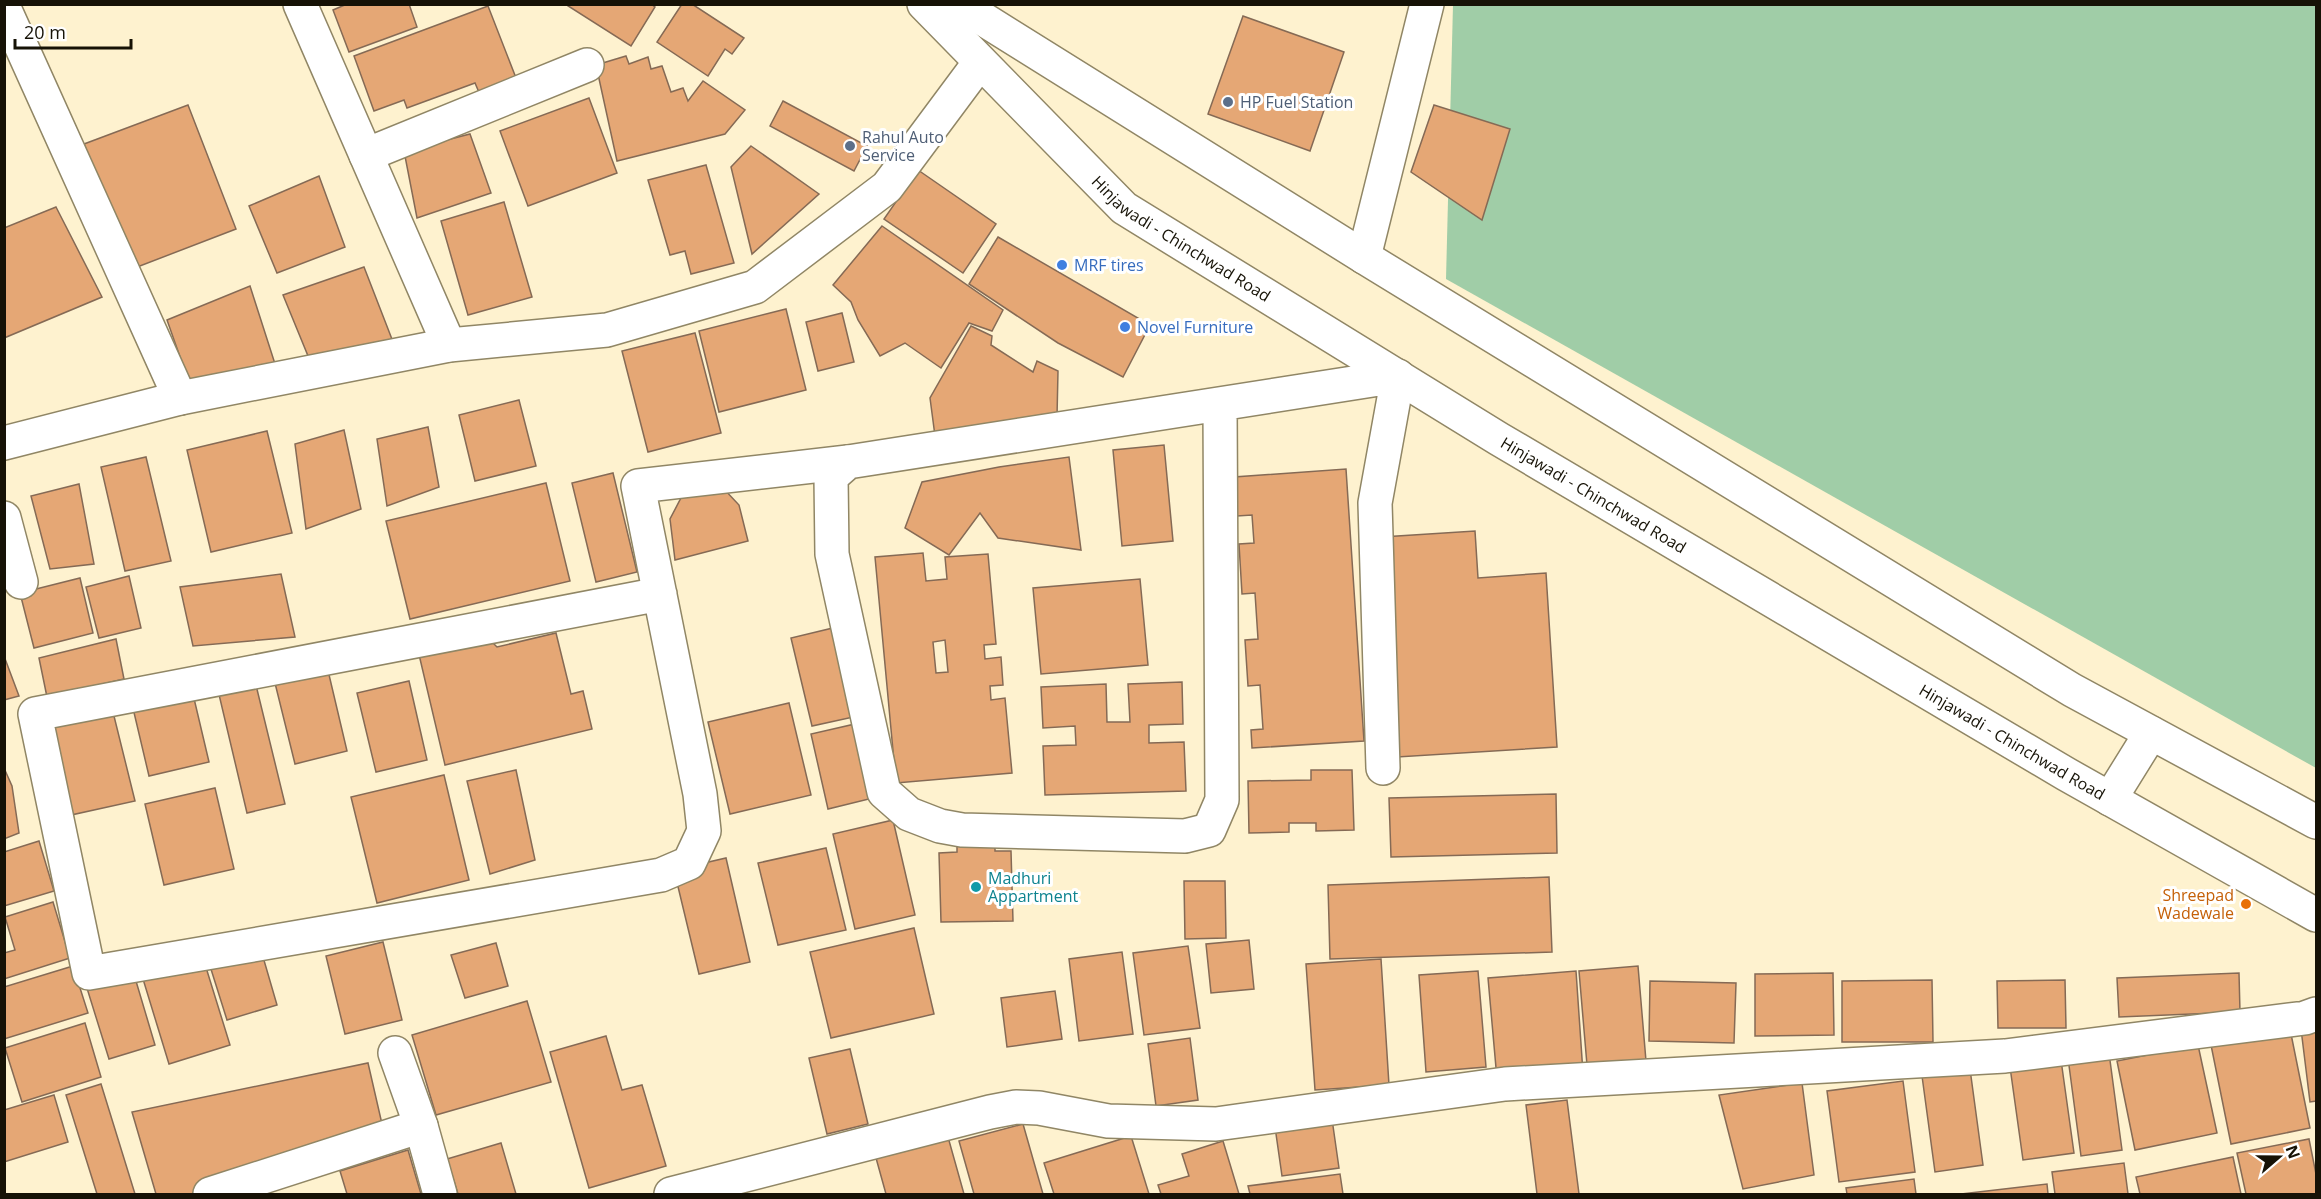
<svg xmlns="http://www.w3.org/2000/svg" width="2321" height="1199" font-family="'Open Sans',sans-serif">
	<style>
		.green { fill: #a0cda7 }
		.building { fill: #e5a775; stroke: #856a55; stroke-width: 1.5; fill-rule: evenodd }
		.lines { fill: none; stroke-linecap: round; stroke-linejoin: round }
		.minor-casing { stroke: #908665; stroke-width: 36 }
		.major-casing { stroke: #908665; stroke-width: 36 }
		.minor { stroke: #fff; stroke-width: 33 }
		.major { stroke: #fff; stroke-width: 33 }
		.service-dot { fill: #5c6f8a; stroke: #fff; stroke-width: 2 }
		.shop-dot { fill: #3f7fe0; stroke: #fff; stroke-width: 2 }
		.culture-dot { fill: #0f9aa8; stroke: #fff; stroke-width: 2 }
		.food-dot { fill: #e8710a; stroke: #fff; stroke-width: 2 }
		.labels { text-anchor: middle; stroke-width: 6; stroke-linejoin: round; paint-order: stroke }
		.service-label { font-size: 16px; fill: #4e5e75; stroke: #fff; text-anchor: start }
		.street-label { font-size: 16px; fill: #161206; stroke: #fff }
		.shop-label { font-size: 16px; fill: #366cbe; stroke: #fff; text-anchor: start }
		.culture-label { font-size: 16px; fill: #0d838f; stroke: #fff; text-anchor: start }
		.food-label { font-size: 16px; fill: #c56008; stroke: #fff; text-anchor: end }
	</style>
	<rect width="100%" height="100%" fill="#fef2cf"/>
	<polygon class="green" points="1453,5 2316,5 2316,768 1446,279"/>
	<g class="building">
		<polygon points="347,4 409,4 417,27 349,52 333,10"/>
		<polygon points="565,4 651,4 655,7 631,46"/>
		<polygon points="682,4 692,4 744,38 732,54 725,49 708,76 657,42"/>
		<polygon points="488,6 518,83 481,97 475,83 407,108 404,100 374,111 354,56"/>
		<polygon points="1243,16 1344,52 1310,151 1208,114"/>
		<polygon points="626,56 629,64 648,57 651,69 662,66 671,92 683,88 688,101 703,81 745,110 725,134 617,161 596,65"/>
		<polygon points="589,98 617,173 528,206 500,131"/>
		<polygon points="783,101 867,146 854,171 770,126"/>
		<polygon points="188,105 236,229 132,269 84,144"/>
		<polygon points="1434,105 1510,129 1482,220 1411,172"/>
		<polygon points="470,134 491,193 417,218 404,151"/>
		<polygon points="751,146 819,194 752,254 731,167"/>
		<polygon points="706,165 734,263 691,274 685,251 670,255 648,180"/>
		<polygon points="918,170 996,224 963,273 884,219"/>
		<polygon points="319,176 345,247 277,273 249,206"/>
		<polygon points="504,202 532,297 468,315 441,221"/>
		<polygon points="56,207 102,297 4,338 4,228"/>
		<polygon points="882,226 1003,310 992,331 969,323 941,368 905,343 880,356 858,320 851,302 833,285"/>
		<polygon points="998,237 1150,325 1123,377 1058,343 969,284"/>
		<polygon points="364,267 395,347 313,368 283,295"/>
		<polygon points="250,286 276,367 192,391 167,320"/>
		<polygon points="786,309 806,390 719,412 699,331"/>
		<polygon points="842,313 854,362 818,371 806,322"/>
		<polygon points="971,326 992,336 991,345 1033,372 1037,361 1058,371 1057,417 935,436 930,398"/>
		<polygon points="695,333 721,433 648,452 622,351"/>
		<polygon points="519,400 536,466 475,481 459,415"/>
		<polygon points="428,427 439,487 387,506 377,439"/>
		<polygon points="344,430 361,509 306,529 295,444"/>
		<polygon points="267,431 292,533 211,552 187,450"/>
		<polygon points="1164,445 1173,541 1122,546 1113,450"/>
		<polygon points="146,457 171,561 125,571 101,467"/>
		<polygon points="1069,457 1081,550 998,538 980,513 949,555 905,528 922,482 999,467"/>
		<polygon points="1346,469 1364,741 1252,748 1251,730 1263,729 1260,685 1248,686 1245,640 1258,639 1255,593 1242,594 1239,544 1254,543 1252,515 1237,516 1234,477"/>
		<polygon points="613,473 637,572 596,582 572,483"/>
		<polygon points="546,483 570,581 410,619 386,521"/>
		<polygon points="79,484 94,564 50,569 31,496"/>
		<polygon points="723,488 739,505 748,541 675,560 670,519 682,496"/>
		<polygon points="1475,531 1478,578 1546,573 1557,747 1397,757 1382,537"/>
		<path d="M923 553 926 581 947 579 945 557 988 554 996 644 984 645 985 659 1001 657 1003 685 990 686 991 700 1005 698 1012 773 896 783 875 557ZM945 640 948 672 936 673 933 642Z"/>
		<polygon points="281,574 295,637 193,646 180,587"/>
		<polygon points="129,576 141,628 99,638 86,587"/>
		<polygon points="80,578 93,633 34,648 20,593"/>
		<polygon points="1140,579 1148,665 1041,674 1033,588"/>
		<polygon points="837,627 858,716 812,726 791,638"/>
		<polygon points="556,633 571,694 583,691 592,729 445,765 417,646 484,634 497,647"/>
		<polygon points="116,639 124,679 47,697 39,658"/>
		<polygon points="4,656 19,696 4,700"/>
		<polygon points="326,662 347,751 295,764 273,675"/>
		<polygon points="254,677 285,804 247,813 217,686"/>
		<polygon points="409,681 427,760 376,772 357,693"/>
		<polygon points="1182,682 1183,724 1149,725 1149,743 1184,742 1186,791 1045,795 1043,746 1076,745 1075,726 1043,728 1041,687 1106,684 1107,722 1130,722 1128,684"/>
		<polygon points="192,690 209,762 149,776 132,704"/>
		<polygon points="789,703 811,795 730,814 708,722"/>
		<polygon points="112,708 135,801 71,815 49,723"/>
		<polygon points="855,724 873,798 828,809 811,734"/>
		<polygon points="4,768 12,786 19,833 4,839"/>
		<polygon points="516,770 535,860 490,874 467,781"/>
		<polygon points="1311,770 1352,770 1354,830 1316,831 1316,823 1289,823 1289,832 1249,833 1248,781 1311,780"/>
		<polygon points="444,775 469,880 377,903 351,797"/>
		<polygon points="215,788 234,869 164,885 145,804"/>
		<polygon points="1556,794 1557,853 1391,857 1389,798"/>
		<polygon points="893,820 915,915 855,929 833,834"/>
		<polygon points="39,841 54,891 4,906 4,852"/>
		<polygon points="995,843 995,851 1011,851 1013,921 941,922 939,853 957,852 957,844"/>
		<polygon points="826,848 846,930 778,945 758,863"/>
		<polygon points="726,858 750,962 699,974 674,870"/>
		<polygon points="1549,877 1552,952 1330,959 1328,885"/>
		<polygon points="1184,881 1225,881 1226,938 1185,939"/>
		<polygon points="53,902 70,958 4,979 4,953 15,950 5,917"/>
		<polygon points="914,928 934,1014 831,1038 810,952"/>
		<polygon points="1249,940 1254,989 1211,993 1206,944"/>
		<polygon points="383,942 402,1020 345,1034 326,956"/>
		<polygon points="496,943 508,986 465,998 451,955"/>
		<polygon points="1188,946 1200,1028 1144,1035 1133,953"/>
		<polygon points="261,950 277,1005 227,1020 210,966"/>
		<polygon points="1122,952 1133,1034 1079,1041 1069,959"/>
		<polygon points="1381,959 1389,1085 1315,1090 1306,964"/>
		<polygon points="204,961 230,1045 169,1064 143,979"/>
		<polygon points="73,966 88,1013 4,1039 4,987"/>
		<polygon points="1638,966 1646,1061 1587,1065 1579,971"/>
		<polygon points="133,971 155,1045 109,1059 86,985"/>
		<polygon points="1478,971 1486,1067 1426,1072 1419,975"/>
		<polygon points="1576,971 1583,1073 1497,1079 1488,978"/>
		<polygon points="1833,973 1834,1035 1755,1036 1755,974"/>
		<polygon points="2239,973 2240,1012 2119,1017 2117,978"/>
		<polygon points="1932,980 1933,1042 1842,1042 1842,981"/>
		<polygon points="2065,980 2066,1028 1998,1028 1997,981"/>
		<polygon points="1650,981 1736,983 1734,1043 1649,1041"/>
		<polygon points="1055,991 1062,1039 1007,1047 1001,998"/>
		<polygon points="527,1001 551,1082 436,1115 412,1035"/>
		<polygon points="85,1023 101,1077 22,1102 5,1048"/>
		<polygon points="2316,1027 2316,1101 2310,1102 2301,1029"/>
		<polygon points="2290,1029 2310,1128 2231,1144 2211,1045"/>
		<polygon points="606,1036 622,1090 642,1085 666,1166 589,1188 550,1052"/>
		<polygon points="1190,1038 1198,1100 1156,1106 1148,1044"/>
		<polygon points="2198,1045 2217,1133 2135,1150 2117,1061"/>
		<polygon points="850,1049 868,1124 827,1134 809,1058"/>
		<polygon points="2109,1053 2122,1150 2081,1156 2068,1058"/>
		<polygon points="2061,1060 2074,1153 2023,1160 2010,1067"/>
		<polygon points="368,1063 385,1137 193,1194 156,1194 132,1112"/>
		<polygon points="1970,1069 1983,1165 1935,1172 1922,1076"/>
		<polygon points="1903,1081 1915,1172 1839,1182 1827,1091"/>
		<polygon points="1802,1083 1814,1175 1743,1189 1719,1095"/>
		<polygon points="101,1084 135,1194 97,1194 66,1095"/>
		<polygon points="54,1095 68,1142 4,1162 4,1110"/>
		<polygon points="1567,1100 1579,1194 1537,1194 1526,1105"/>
		<polygon points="1332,1119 1339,1168 1282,1176 1275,1127"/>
		<polygon points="1023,1124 1043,1194 974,1194 959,1141"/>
		<polygon points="1131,1136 1149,1194 1054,1194 1044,1163"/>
		<polygon points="948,1137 964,1194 886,1194 876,1158"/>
		<polygon points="2309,1139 2316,1174 2316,1194 2246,1194 2237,1153"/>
		<polygon points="1223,1141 1239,1194 1161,1194 1158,1185 1189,1176 1182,1154"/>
		<polygon points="501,1143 516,1194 458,1194 447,1159"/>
		<polygon points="408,1150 421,1194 347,1194 340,1171"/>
		<polygon points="2233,1157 2241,1194 2140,1194 2136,1177"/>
		<polygon points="2124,1163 2128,1194 2055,1194 2052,1172"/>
		<polygon points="1340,1174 1343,1194 1250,1194 1248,1186"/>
		<polygon points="1914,1179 1916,1194 1847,1194 1846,1188"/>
		<polygon points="2047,1184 2048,1194 1961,1194"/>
	</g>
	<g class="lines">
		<g class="minor-casing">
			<g id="minor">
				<polyline points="300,4 449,345"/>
				<polyline points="4,8 180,398"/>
				<polyline points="366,155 587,65"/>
				<polyline points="1364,257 1427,4"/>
				<polyline points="1220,405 1222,800 1209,830 1185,836 962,830 940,826 909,814 884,792 832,554 831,477 848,462 1398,376 1375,503 1383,768"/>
				<polyline points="4,443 180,398 449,345 607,330 755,287 887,187 980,62"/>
				<polyline points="4,518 21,582"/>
				<polyline points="660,594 35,714 89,973 661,875 689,863 704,831 700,794 638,486 848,462"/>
				<polyline points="395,1053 421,1126 440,1194"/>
				<polyline points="210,1194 421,1126"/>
				<polyline points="671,1194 990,1112 1016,1107 1039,1108 1108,1121 1216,1124 1505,1084 2005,1056 2305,1018 2316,1014"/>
			</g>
		</g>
		<g class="major-casing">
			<g id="major">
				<path id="s1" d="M924 4 1124 208 1499 439 2066 774 2316 915"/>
				<polyline points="959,4 1364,257 2072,690 2316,822"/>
				<polyline points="2110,799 2151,733"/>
			</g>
		</g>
		<use href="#minor" class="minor"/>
		<use href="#major" class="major"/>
	</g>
	<g class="service-dot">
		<circle cx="1228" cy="102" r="6"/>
		<circle cx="850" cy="146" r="6"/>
	</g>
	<g class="shop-dot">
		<circle cx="1062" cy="265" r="6"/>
		<circle cx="1125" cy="327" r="6"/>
	</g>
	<circle class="culture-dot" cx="976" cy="887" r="6"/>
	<circle class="food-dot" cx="2246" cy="904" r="6"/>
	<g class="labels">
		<g class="service-label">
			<text x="1240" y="108">HP Fuel Station</text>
			<text x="862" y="143">Rahul Auto<tspan x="862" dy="18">Service</tspan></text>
		</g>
		<g class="street-label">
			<text dy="6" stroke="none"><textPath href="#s1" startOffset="350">Hinjawadi - Chinchwad Road</textPath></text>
			<text dy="6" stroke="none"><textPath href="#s1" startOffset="836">Hinjawadi - Chinchwad Road</textPath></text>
			<text dy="6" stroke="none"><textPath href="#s1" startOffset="1322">Hinjawadi - Chinchwad Road</textPath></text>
		</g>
		<g class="shop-label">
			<text x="1074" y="271">MRF tires</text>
			<text x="1137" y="333">Novel Furniture</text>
		</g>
		<g class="culture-label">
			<text x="988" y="884">Madhuri<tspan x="988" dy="18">Appartment</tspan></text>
		</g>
		<g class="food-label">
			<text x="2234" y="901">Shreepad<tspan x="2234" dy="18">Wadewale</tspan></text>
		</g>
	</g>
	<rect width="2321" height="1199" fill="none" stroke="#161206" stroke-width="12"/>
	<g transform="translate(2279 1157) rotate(70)" stroke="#ffffff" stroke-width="4.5" paint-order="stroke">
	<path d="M0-4.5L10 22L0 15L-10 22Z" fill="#161206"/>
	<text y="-9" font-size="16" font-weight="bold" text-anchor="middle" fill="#161206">N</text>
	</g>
	<path d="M15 39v9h116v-9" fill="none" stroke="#161206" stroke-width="3"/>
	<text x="24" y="39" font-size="18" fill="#161206" stroke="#ffffff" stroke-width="4.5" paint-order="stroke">20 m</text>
</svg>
